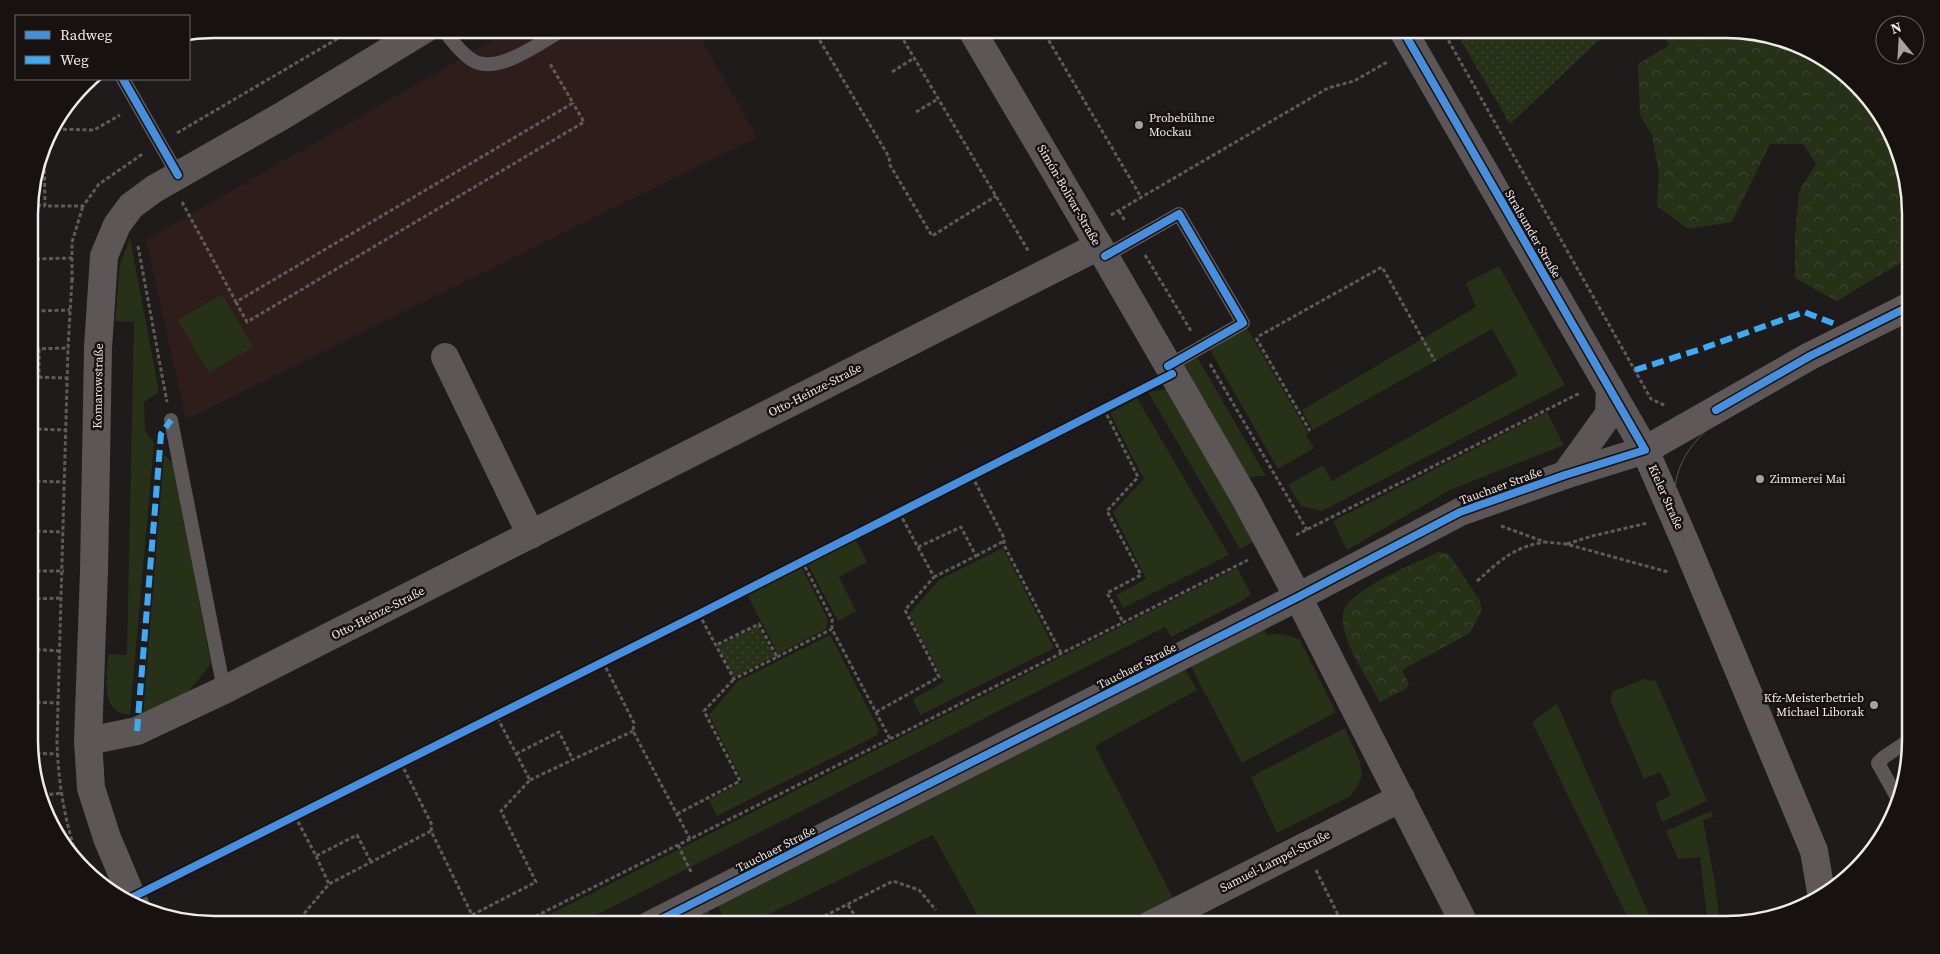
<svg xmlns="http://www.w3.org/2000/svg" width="1940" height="954" font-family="'Source Serif 4',serif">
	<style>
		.education { fill: #2e1d1b }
		.grass { fill: #273117 }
		.forest { fill: url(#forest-crowns) }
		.park { fill: url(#park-dots) }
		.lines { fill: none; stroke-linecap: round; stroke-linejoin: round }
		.path { stroke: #605b5b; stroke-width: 3; stroke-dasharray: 4 2.5; stroke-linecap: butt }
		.service { stroke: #5d5656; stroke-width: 14 }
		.minor { stroke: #5d5656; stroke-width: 28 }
		.tertiary { stroke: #5d5656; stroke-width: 28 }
		.secondary { stroke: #605858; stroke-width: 28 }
		.tram { stroke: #575252; stroke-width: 1 }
		.quiet { stroke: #3fa9f5; stroke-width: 6; stroke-dasharray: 12 6; stroke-linecap: butt }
		.cycleway-casing { stroke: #17110f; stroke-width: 11 }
		.cycleway { stroke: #468fdf; stroke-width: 8 }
		.poi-dot { fill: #a6a2a1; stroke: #17110f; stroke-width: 2 }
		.labels { text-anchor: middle; stroke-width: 5; stroke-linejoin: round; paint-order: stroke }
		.poi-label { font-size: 12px; fill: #efebe9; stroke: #17110f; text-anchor: start }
		.street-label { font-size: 12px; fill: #efebe9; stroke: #17110f }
		.rim { fill: none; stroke: #efebe9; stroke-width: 2.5 }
	</style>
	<defs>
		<pattern id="forest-crowns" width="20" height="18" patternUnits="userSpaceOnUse" patternTransform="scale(1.25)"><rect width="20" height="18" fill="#273117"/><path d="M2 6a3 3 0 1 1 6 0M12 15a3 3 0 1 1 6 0" fill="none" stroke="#3c452e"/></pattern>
		<pattern id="park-dots" width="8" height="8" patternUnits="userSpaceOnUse" patternTransform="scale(1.25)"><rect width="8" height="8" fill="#273117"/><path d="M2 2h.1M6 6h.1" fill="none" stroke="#3c452e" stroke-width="1.8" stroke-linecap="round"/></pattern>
	</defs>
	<rect width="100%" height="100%" fill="#1e1b1a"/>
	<polygon class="education" points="512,29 696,29 757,137 186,420 146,240"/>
	<g class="grass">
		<path d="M130 238 159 392 144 402 145 431 154 443 130 715C127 714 121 713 118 712 101 702 108 671 108 654L127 655 134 322 115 321 120 264Z"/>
		<polygon points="1499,266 1565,385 1322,511 1301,506 1288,485 1323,465 1332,481 1518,375 1492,329 1313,430 1302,410 1476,307 1466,283"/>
		<polygon points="222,294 253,347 209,373 178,320"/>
		<polygon points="1247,328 1308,433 1306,435 1314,448 1278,469 1210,350"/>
		<polygon points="1197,357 1266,476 1246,477 1182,366"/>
		<polygon points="1168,389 1255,541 1240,549 1148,392"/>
		<polygon points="1137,398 1229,555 1123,608 1116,595 1146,579 1113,512 1144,479 1110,413"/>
		<polygon points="1547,412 1564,445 1450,490 1347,550 1333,521"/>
		<polygon points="164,454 173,465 211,664 180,702 143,716"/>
		<polygon points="855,539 867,562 839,577 856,611 838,621 807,563"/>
		<polygon points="1003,548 1054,648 920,715 913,699 944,682 909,614 939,580"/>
		<polygon points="801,566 828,620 826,629 778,654 747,594"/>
		<polygon points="1237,568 1251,594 1242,601 1171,637 1165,627 576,925 529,925"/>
		<path d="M1264 629 1267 635C1279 632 1289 635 1300 640L1336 712 1242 763 1190 665Z"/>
		<polygon points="830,635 879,730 877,735 717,816 709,800 743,782 709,715 738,681"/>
		<polygon points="1184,668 1197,690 1095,746 1173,898 1118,925 983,925 933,835 754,921 755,925 727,925 717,904"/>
		<polygon points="1644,679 1656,681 1707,801 1662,822 1655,803 1671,795 1660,772 1644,779 1610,700 1613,691"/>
		<polygon points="1557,704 1647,910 1654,925 1629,925 1628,918 1532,722"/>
		<polygon points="1345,728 1360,762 1362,775 1358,786 1349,797 1277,833 1251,777"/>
		<polygon points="1711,811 1714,817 1703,820 1715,883 1720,925 1708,925 1700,857 1678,859 1666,831"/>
		<polygon points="708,910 715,925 678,925"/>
	</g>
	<g class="forest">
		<polygon points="1659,29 1727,29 1808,48 1873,101 1897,143 1910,189 1910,257 1837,301 1795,278 1795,236 1799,191 1816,164 1803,144 1770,144 1732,222 1688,229 1657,206 1659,174 1652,135 1640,115 1638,64 1669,45"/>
		<path d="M1438 552 1449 554 1480 601 1482 610 1470 633 1402 670 1409 684 1407 688 1380 702C1369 680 1339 639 1343 614 1346 590 1417 563 1438 552Z"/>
	</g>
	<g class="park">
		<polygon points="1454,29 1611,29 1510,124"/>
		<polygon points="758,626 774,656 734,677 718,646"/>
	</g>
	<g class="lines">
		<g class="path">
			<polyline points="697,29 702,37"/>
			<polyline points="813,29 889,157 890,165 932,236 996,196"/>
			<polyline points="897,29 1029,252"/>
			<polyline points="1042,29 1141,197"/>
			<polyline points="1442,29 1651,399 1666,406"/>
			<polyline points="892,72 914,58"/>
			<polyline points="916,112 938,99"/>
			<polyline points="50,129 94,130 120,115"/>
			<polyline points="177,133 354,29"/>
			<polyline points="44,144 45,206 83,206 99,184 144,153"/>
			<polyline points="182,202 236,302 573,103 549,62"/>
			<polyline points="37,205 45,206"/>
			<polyline points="1119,211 1125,221"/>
			<polyline points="1111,215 1328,88 1354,81 1389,61"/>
			<polyline points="138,246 167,402"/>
			<polyline points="1145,255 1191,331"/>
			<polyline points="36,259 72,258"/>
			<path d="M72 279 68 348 57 741C58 783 65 823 79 863"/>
			<polyline points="74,279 72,279 72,242 83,206"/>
			<polyline points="236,302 247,322 584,122 573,103"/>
			<polyline points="35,311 70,310"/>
			<polyline points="1259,336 1382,267 1435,361"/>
			<polyline points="1256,338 1310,431"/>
			<polyline points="29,349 69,348"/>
			<polyline points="39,349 39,377"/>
			<polyline points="1210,364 1307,530"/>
			<polyline points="32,377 67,378"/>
			<polyline points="1104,409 1138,477 1107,511 1141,575 1107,593 1123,622"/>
			<polyline points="31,429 66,430"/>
			<polyline points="972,476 1004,538 1004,545 1061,653"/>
			<polyline points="30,481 65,482"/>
			<polyline points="1501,526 1545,542 1566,544 1668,572"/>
			<polyline points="30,531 63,532"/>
			<polyline points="1296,535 1580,393"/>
			<polyline points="1567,544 1592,536 1648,523"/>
			<polyline points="918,547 961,527 976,556 934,577"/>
			<polyline points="976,556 1004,541"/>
			<polyline points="802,561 832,619 832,629 890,739"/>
			<polyline points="30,571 64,571"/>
			<polyline points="33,571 33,599"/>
			<path d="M1477 581C1501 560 1512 548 1544 542"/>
			<polyline points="30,599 62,598"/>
			<polyline points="699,614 734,679 777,657 759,624 716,645"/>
			<polyline points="30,649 60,651"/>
			<polyline points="777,657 832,629"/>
			<polyline points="603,662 634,723 633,731 690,839"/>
			<polyline points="30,702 58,703"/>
			<polyline points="876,712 939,677 905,610 934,577 899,512"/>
			<polyline points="30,753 57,754"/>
			<polyline points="516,754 559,732 573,760"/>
			<polyline points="401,763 432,825 431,831 477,925"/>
			<polyline points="530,780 633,731"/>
			<polyline points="43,795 62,793"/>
			<polyline points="677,814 740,781 704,711 734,679"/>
			<polyline points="295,816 316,856 357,835 371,862"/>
			<polyline points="678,845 692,874"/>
			<polyline points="316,856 329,884"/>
			<polyline points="1316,870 1343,925"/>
			<polyline points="157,885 699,614 1149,386"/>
			<polyline points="848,905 861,925"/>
			<polyline points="472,915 536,882 501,811 530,780 496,715"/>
			<polyline points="306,925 302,916 329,884 431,831"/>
			<polyline points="518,925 1248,560"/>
			<polyline points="807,925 893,881 919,890 936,910"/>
		</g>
		<g class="service">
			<path d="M443 29C451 40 460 52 472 60 497 76 541 42 564 29"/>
			<polyline points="123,79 178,175"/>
			<polyline points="1105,256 1179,214 1243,323 1168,366"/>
			<polyline points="171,420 224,690"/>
			<polyline points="1898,799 1878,763 1884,757 1911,739"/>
		</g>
		<g class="minor">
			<polyline points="971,29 1099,246 1246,500 1298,597 1465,925"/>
			<polyline points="445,357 531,535"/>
			<polyline points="88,741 137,731 224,690 1099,246"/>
			<polyline points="136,907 107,838 91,788 88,741 94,571 98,348 104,256 117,225 131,206 154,189 282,116 425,29"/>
			<polyline points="1150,925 1401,798"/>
		</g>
		<g class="tertiary">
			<polyline points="1565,475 1609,414 1610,389"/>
			<polyline points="650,925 1298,597 1460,512 1565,475 1645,450 1402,29"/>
		</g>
		<polyline class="secondary" points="1822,898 1814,851 1686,544 1645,450 1810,356 1910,306"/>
		<g class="tram">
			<polyline points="1843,351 1867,342 1910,319"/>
			<path d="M1686 544C1683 534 1679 524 1677 514 1667 467 1693 439 1727 413L1910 306"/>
		</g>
		<g class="quiet">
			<polyline points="1635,370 1698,350 1804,312 1835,324"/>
			<polyline points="137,731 161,434 171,420"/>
		</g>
		<g class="cycleway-casing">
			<g id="cycleway">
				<polyline points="123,79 178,175"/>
				<polyline points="1105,256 1179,214 1243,323 1168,366"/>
				<polyline points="1716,410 1810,356 1910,306"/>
				<polyline points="131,898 699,614 1172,374"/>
				<polyline points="650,925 1298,597 1460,512 1565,475 1645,450 1402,29"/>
			</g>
		</g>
		<use href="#cycleway" class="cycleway"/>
	</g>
	<g class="poi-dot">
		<circle cx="1139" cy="125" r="5"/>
		<circle cx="1760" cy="479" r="5"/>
		<circle cx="1874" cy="705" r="5"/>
	</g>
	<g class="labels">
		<g class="poi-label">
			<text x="1149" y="122">Probebühne<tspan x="1149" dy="14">Mockau</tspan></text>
			<text x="1770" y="483">Zimmerei Mai</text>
			<text x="1864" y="702" text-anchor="end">Kfz-Meisterbetrieb<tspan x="1864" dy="14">Michael Liborak</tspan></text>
		</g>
		<g class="street-label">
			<text transform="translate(1069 195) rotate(60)" y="4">Simón-Bolívar-Straße</text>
			<text transform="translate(1533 234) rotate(60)" y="4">Stralsunder Straße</text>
			<text transform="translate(98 386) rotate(-89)" y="4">Komarowstraße</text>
			<text transform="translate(815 390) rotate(-27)" y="4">Otto-Heinze-Straße</text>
			<text transform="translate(1501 486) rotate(-20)" y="4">Tauchaer Straße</text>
			<text transform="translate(1666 497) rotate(66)" y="4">Kieler Straße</text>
			<text transform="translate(378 613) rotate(-27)" y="4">Otto-Heinze-Straße</text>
			<text transform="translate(1137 666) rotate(-27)" y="4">Tauchaer Straße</text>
			<text transform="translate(776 849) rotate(-27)" y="4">Tauchaer Straße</text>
			<text transform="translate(1275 861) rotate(-27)" y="4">Samuel-Lampel-Straße</text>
		</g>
	</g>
	<path d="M0 0H1940V954H0ZM214 38H1726A176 176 0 0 1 1902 214V740A176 176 0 0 1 1726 916H214A176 176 0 0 1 38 740V214A176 176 0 0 1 214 38Z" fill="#17110f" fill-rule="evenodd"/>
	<path class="rim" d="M214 38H1726A176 176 0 0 1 1902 214V740A176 176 0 0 1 1726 916H214A176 176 0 0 1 38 740V214A176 176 0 0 1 214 38Z"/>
	<rect x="15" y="15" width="175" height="65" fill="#17110f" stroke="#6d6866"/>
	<rect x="25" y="31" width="25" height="8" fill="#468fdf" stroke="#6d6866"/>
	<text x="60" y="40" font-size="15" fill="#efebe9">Radweg</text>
	<rect x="25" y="56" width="25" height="8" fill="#3fa9f5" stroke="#6d6866"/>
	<text x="60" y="65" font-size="15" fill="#efebe9">Weg</text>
	<g transform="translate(1900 40) rotate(342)"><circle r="24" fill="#17110f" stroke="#6d6866"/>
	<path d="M0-4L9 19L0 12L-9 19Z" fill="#a6a2a1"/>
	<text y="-8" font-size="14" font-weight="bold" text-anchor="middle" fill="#efebe9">N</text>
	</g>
</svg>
